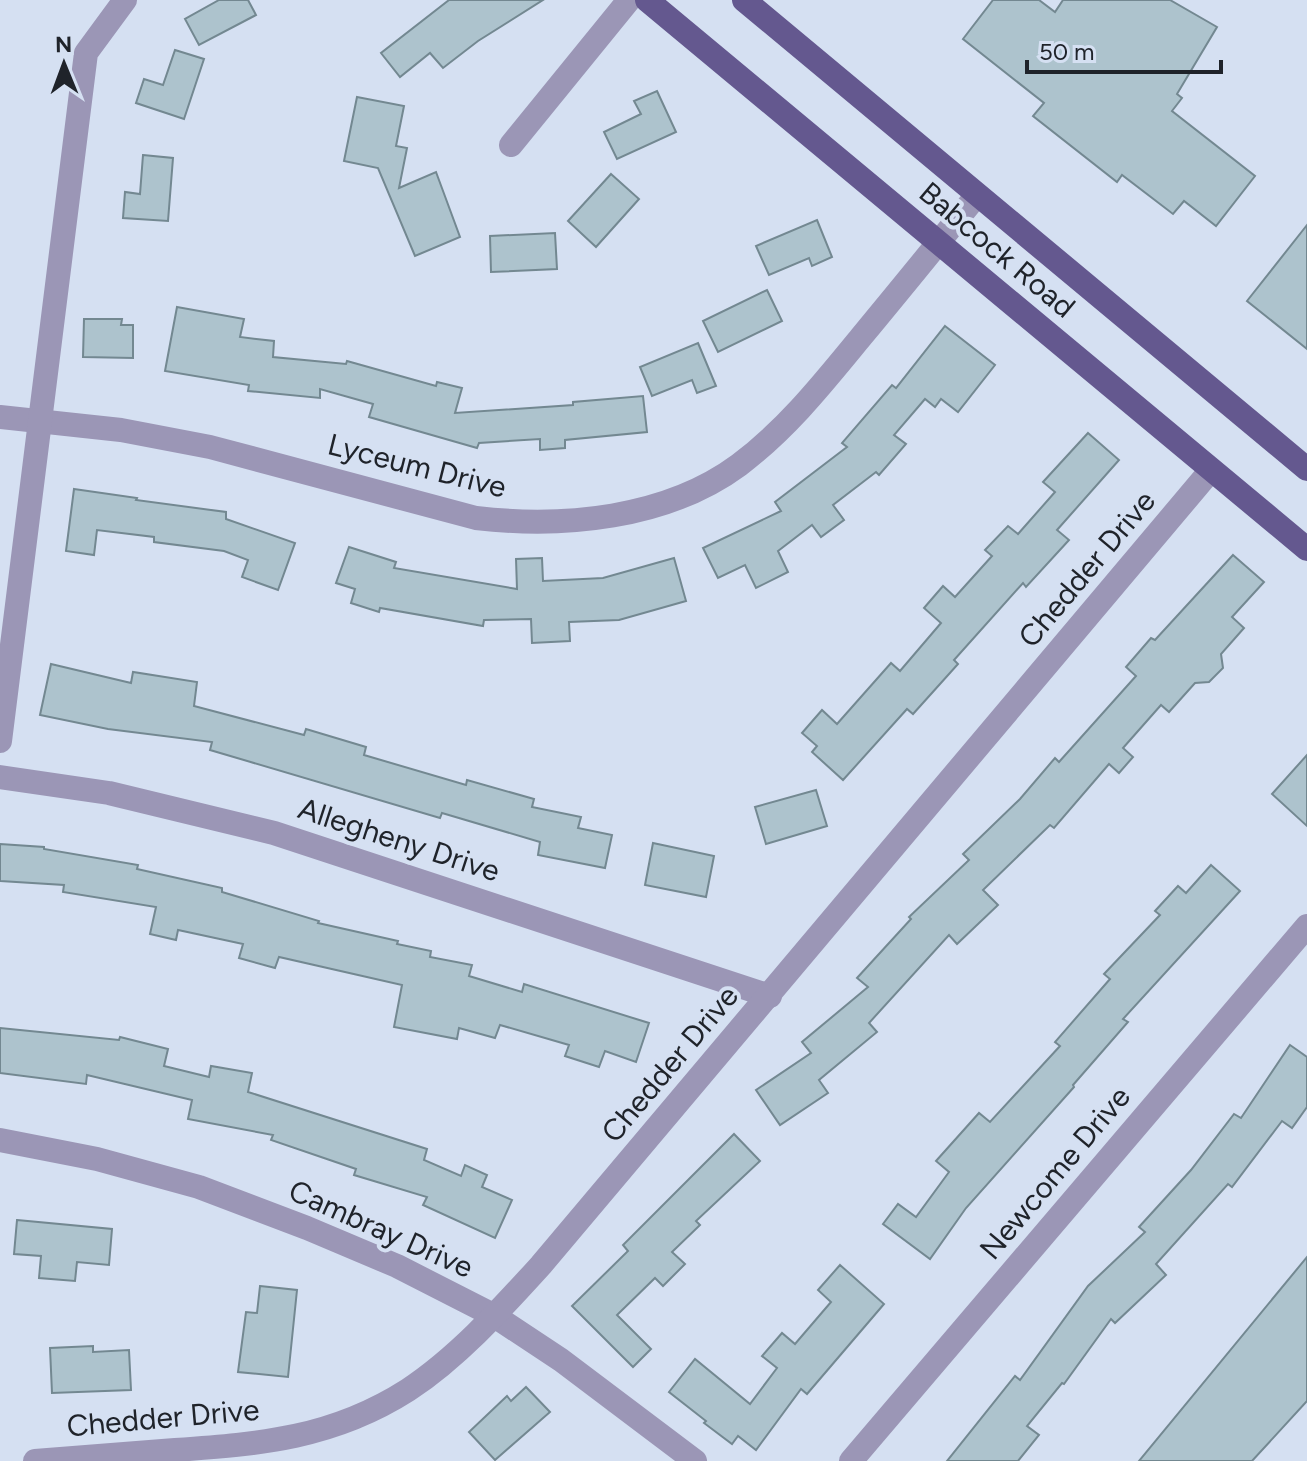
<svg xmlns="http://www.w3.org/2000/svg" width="1307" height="1461" font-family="Figtree,sans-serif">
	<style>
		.building { fill: #adc3cd; stroke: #738891; stroke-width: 2 }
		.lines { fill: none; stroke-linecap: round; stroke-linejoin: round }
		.minor { stroke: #9b96b6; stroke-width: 24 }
		.major { stroke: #64588f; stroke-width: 24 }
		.labels { text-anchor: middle; stroke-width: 8; stroke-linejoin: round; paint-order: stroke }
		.street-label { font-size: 30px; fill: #1f232a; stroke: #d5e0f2 }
	</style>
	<rect width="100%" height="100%" fill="#d5e0f2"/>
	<g class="building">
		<polygon points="219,0 248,0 256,15 199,45 185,19"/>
		<polygon points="449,0 543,0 478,41 443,68 430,53 400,77 381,53"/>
		<polygon points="993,0 1039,0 1055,12 1063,0 1170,0 1217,27 1177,94 1182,98 1172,111 1255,176 1216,226 1184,201 1173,214 1122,175 1117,182 1033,116 1044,103 963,39"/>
		<polygon points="175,50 204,59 184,119 136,103 144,79 163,85"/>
		<polygon points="657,91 676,132 617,159 604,132 641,114 634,101"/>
		<polygon points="357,97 404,106 396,146 407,148 399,188 436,172 460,237 415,256 378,168 344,161"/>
		<polygon points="143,155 173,158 168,221 123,218 125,192 140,194"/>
		<polygon points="611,174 639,199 596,247 568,221"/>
		<polygon points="817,220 832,257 812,266 809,258 769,275 756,246"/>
		<polygon points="1307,225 1307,349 1247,301"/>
		<polygon points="555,233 557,269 491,272 490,236"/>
		<polygon points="767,290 782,321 718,352 703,321"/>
		<polygon points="177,307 244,319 240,337 274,341 273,357 346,364 347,361 436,386 437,382 462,388 455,413 573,405 573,402 643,396 647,432 565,440 565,448 540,450 540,439 479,443 477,448 369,417 373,404 320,389 320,398 248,391 249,385 165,371"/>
		<polygon points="84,319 122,319 121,325 133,325 133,358 83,357"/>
		<polygon points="945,326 995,365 958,412 941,399 935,407 925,399 894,435 906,444 879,475 876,472 833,505 844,520 821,537 812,525 778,551 788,572 756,588 745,565 718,578 703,548 781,511 775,502 847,447 842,443 892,385 896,388"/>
		<polygon points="698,343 716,386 697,393 692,380 652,396 640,367"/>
		<polygon points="1088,433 1119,460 1057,530 1069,540 1026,587 1023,583 954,660 958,664 913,714 907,709 843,780 812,752 817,746 802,733 822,710 837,724 891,663 900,671 941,623 924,608 943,586 955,597 992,556 985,550 1008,526 1018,534 1055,492 1043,482"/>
		<polygon points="74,489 137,498 136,500 226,512 226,519 295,543 278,590 242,577 248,560 224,551 154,542 154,537 97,530 94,555 66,551"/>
		<polygon points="349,547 396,562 394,568 517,589 516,559 542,558 543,581 603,578 674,558 686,601 619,620 569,622 570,641 532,643 531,619 484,620 483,626 380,608 379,612 351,603 355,589 336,583"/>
		<polygon points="1233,555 1264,582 1232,617 1244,628 1221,654 1223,668 1209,682 1195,683 1169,712 1161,705 1123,748 1133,757 1119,773 1109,764 1054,828 1050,825 983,890 998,905 957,944 949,935 869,1023 877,1032 819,1080 828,1093 780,1125 756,1090 811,1053 802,1042 868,987 857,978 911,919 909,917 969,860 963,854 1020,799 1055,758 1059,762 1136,676 1126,667 1151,638 1155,640"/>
		<polygon points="51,664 131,683 133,672 197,682 194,706 304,735 306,729 366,747 364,755 466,785 467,780 534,799 532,807 581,817 578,828 612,835 605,868 538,855 540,842 442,813 440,818 210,750 212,742 108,729 40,715"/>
		<polygon points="1307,755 1307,826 1272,794"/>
		<polygon points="816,790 827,826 766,844 755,807"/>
		<polygon points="653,843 714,856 706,897 645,885"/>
		<polygon points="0,844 44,847 44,849 138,865 137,869 222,888 222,892 319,921 318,923 398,941 397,944 431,951 430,957 472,965 469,976 522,992 524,984 649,1023 636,1062 605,1051 599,1067 565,1056 569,1045 500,1025 495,1038 459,1028 457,1039 394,1027 402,985 279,957 275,968 239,958 243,944 178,930 176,940 150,934 156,907 63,892 64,885 0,881"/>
		<polygon points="1211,865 1240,891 1123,1019 1128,1022 1073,1085 1074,1087 966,1208 930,1259 883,1224 898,1204 916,1217 949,1172 936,1161 979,1113 990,1122 1060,1046 1055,1042 1110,979 1104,974 1160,915 1155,911 1178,886 1186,893"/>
		<polygon points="0,1028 119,1040 120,1037 168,1049 164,1066 209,1077 211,1066 252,1073 248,1092 427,1149 424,1160 461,1176 465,1165 487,1175 482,1187 512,1200 495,1238 423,1205 427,1197 354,1175 356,1169 271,1140 273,1135 188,1119 192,1100 87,1075 86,1084 0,1073"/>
		<polygon points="1290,1045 1307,1057 1307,1107 1292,1128 1282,1121 1232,1187 1228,1184 1156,1264 1166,1275 1115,1323 1111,1319 1064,1384 1062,1383 1027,1426 1039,1435 1018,1461 947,1461 1015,1376 1020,1380 1088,1286 1145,1232 1139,1227 1191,1170 1234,1114 1241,1118"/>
		<polygon points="734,1134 760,1161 696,1221 700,1225 672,1252 685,1264 663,1286 655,1278 617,1315 651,1349 633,1367 572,1306 628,1251 623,1245"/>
		<polygon points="17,1220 112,1229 109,1265 77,1262 75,1281 39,1278 41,1256 14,1254"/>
		<polygon points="1307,1257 1307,1401 1252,1461 1139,1461"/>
		<polygon points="840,1265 884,1304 807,1394 801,1389 756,1450 738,1436 732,1444 704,1423 706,1421 669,1392 695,1359 750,1404 777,1368 762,1356 782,1333 795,1344 831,1302 818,1290"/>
		<polygon points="260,1286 297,1290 288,1377 238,1372 246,1312 257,1313"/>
		<polygon points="93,1346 93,1352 129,1350 131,1390 52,1393 50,1348"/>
		<polygon points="526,1387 550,1412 495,1460 469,1432 507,1396 511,1401"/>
	</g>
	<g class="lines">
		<g class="minor">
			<polyline points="511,145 629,0"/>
			<path d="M0 417 121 430 210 447 476 518C563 528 666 519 739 465 787 429 824 382 861 337 900 290 939 242 977 195"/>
			<polyline points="0,741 86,53 125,0"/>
			<polyline points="0,777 109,793 274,833 770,996"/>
			<polyline points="0,1140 97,1159 199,1187 307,1228 397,1266 493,1315 561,1360 695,1461"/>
			<path d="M35 1461C82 1457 128 1454 175 1450 261 1444 333 1438 408 1390 458 1357 501 1309 541 1265L1211 470"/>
			<polyline points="851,1461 1307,926"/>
		</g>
		<g class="major">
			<polyline points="647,0 1307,549"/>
			<polyline points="744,0 1307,469"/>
		</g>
	</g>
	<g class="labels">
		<g class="street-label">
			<text transform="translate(997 250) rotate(40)" y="10">Babcock Road</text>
			<text transform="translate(417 466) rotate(14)" y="10">Lyceum Drive</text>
			<text transform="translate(1087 569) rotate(-50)" y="10">Chedder Drive</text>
			<text transform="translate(399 840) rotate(18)" y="10">Allegheny Drive</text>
			<text transform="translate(670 1064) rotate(-50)" y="10">Chedder Drive</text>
			<text transform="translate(1055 1173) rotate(-50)" y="10">Newcome Drive</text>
			<text transform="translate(381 1229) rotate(24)" y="10">Cambray Drive</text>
			<text transform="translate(163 1418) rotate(-5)" y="10">Chedder Drive</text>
		</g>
	</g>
	<g transform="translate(64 64) rotate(359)" stroke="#d5e0f2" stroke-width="6" paint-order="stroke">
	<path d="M0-6L14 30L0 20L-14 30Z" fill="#1f232a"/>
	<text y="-12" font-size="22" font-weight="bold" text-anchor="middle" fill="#1f232a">N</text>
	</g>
	<path d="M1027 60v12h194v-12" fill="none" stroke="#1f232a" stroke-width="4"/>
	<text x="1039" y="60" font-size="24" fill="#1f232a" stroke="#d5e0f2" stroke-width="6" paint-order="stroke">50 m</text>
</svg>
